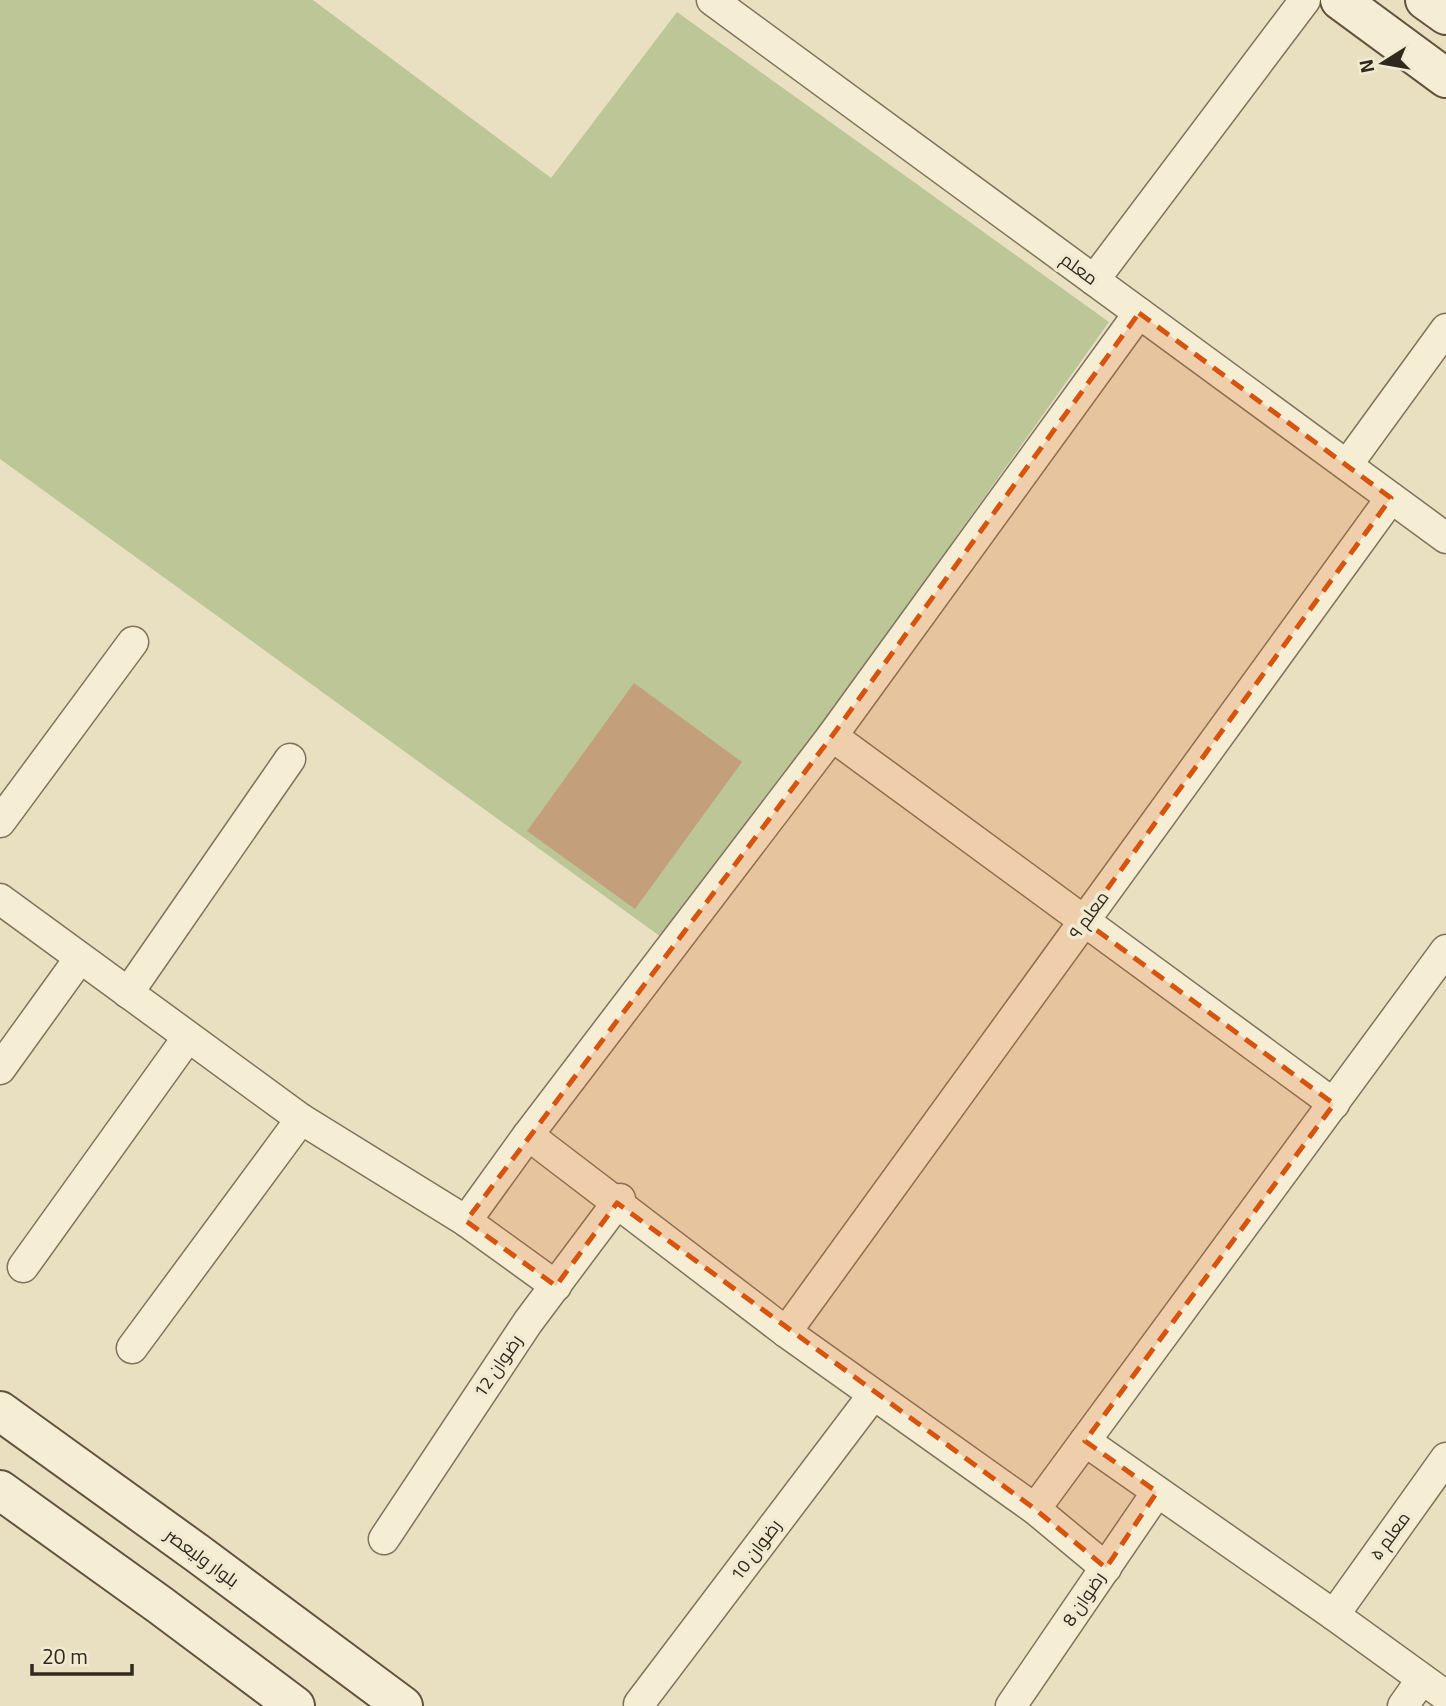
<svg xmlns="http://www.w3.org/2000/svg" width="1446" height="1706" font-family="Georgia,Cairo,serif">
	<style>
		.green { fill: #bdc697 }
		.building { fill: #c39f7c }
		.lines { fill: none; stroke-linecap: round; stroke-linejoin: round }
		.street-casing { stroke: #81725b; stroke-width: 33 }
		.secondary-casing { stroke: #63533e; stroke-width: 42 }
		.street { stroke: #f5edd4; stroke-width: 30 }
		.secondary { stroke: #f5edd4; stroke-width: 38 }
		.marked { fill: #d6540e; fill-opacity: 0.2; stroke: #d6540e; stroke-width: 5; stroke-dasharray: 14 9; stroke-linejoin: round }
		.labels { text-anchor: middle; stroke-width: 7; stroke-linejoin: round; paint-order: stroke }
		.street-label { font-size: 18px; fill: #32291e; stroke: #f1ead1 }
	</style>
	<rect width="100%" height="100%" fill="#e9e0c2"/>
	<polygon class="green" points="0,0 313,0 551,178 677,12 1109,322 668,942 0,459"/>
	<polygon class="building" points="634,683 742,762 635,909 527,831"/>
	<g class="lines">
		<g class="street-casing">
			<g id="street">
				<polyline points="712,0 1446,538"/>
				<polyline points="1094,280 1305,0"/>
				<polyline points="1347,465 1446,329"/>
				<polyline points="832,736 1334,1104"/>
				<polyline points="0,822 133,642"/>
				<polyline points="0,899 301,1119 466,1221 556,1286"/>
				<polyline points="128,993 290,759"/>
				<polyline points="0,1069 80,958"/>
				<polyline points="528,1135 786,1332 1035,1509 1106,1568"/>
				<polyline points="466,1221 528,1135 832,736 1139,313"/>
				<polyline points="23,1267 188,1037"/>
				<polyline points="786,1332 1391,498"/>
				<polyline points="132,1348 301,1119"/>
				<polyline points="1085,1441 1334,1615 1446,1696"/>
				<polyline points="1035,1509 1446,950"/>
				<polyline points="384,1539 528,1322 620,1199"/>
				<polyline points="1334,1615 1446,1458"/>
				<polyline points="639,1704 873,1395"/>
				<polyline points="1011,1706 1157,1492"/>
				<polyline points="1403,1706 1422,1679"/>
			</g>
		</g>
		<g class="secondary-casing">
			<g id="secondary">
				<polyline points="1340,0 1446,78"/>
				<polyline points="1425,0 1446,15"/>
				<polyline points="0,1411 197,1553 403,1706"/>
				<polyline points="0,1490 160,1605 295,1706"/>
			</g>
		</g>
		<use href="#street" class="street"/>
		<use href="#secondary" class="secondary"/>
	</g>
	<path class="marked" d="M1139 313 1391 498 1084 921 1334 1104 1085 1441 1157 1492 1106 1568 1035 1509 617 1203 556 1286 466 1221 832 736Z"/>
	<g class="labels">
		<g class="street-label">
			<text transform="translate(1079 269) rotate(36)" y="6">معلم</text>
			<text transform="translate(1089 915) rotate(-54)" y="6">معلم ۹</text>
			<text transform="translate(498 1366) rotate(-56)" y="6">رضوان 12</text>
			<text transform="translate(1390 1536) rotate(-54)" y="6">معلم ۵</text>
			<text transform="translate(756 1550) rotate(-53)" y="6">رضوان 10</text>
			<text transform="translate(202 1558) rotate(36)" y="6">بلوار ولیعصر</text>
			<text transform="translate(1084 1599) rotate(-56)" y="6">رضوان 8</text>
		</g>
	</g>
	<g transform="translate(1383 63) rotate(259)" stroke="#f1ead1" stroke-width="5" paint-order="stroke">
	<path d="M0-5L12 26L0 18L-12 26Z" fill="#32291e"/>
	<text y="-10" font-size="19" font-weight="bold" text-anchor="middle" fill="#32291e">N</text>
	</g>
	<path d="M32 1664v10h100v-10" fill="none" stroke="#32291e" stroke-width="3.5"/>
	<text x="42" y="1664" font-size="21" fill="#32291e" stroke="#f1ead1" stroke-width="5" paint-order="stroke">20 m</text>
</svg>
